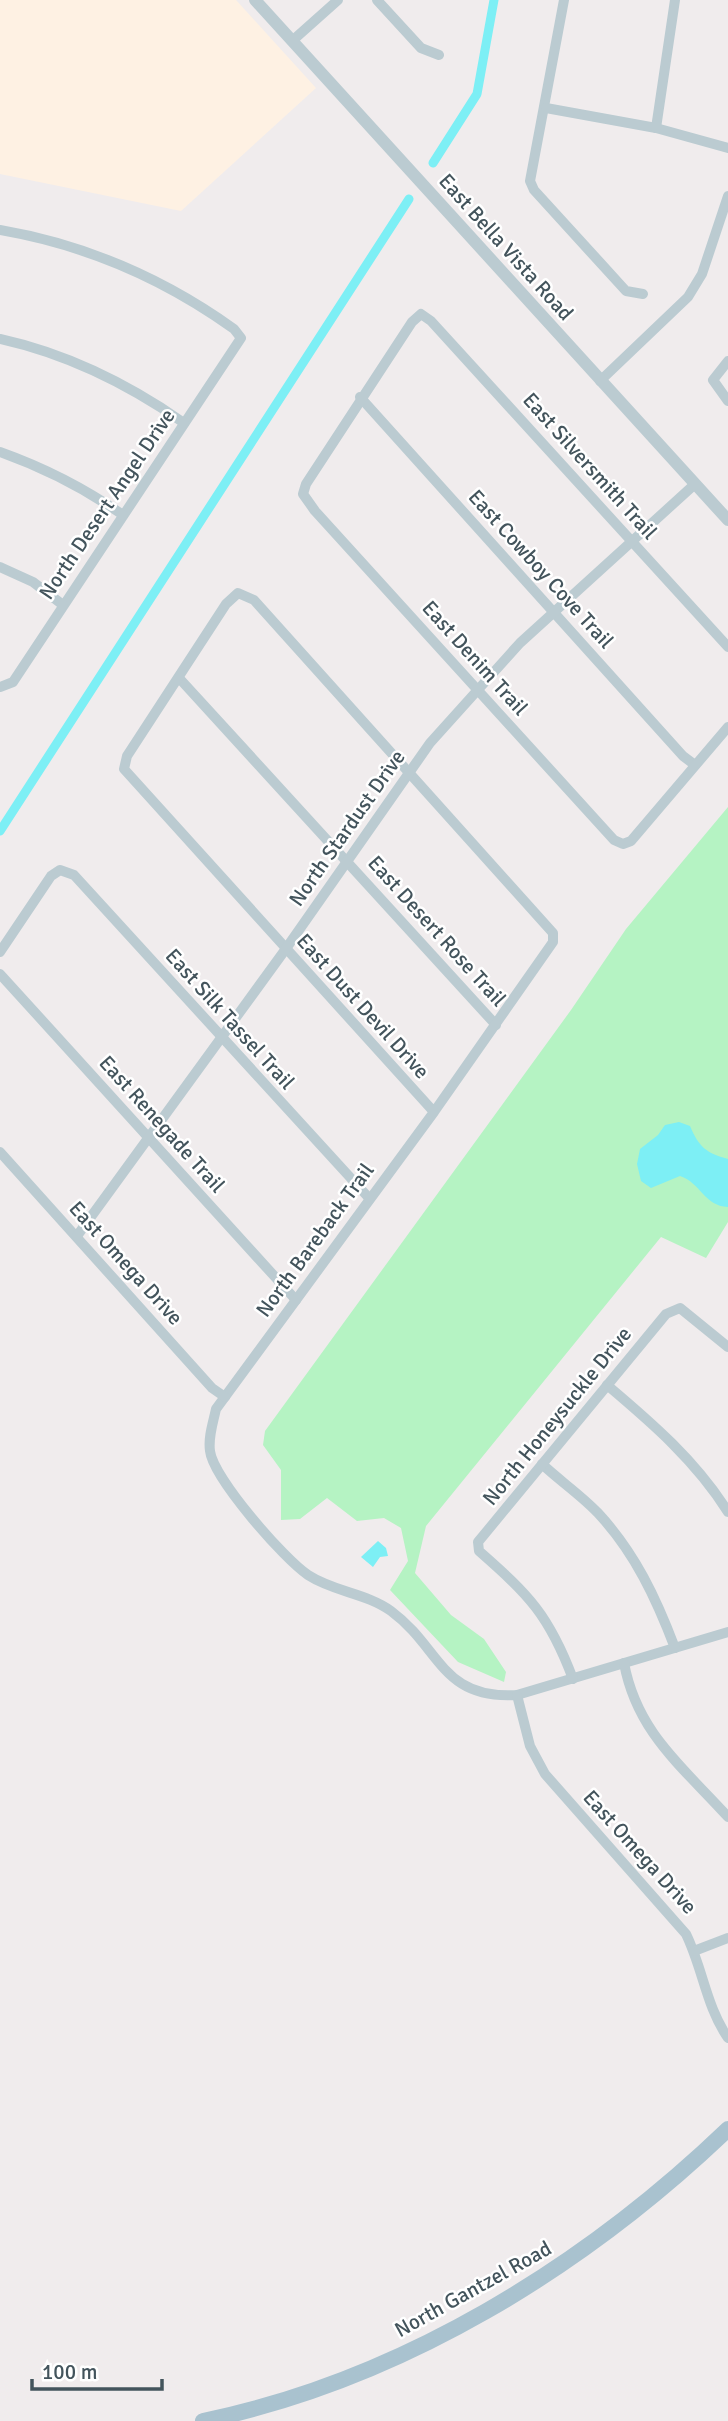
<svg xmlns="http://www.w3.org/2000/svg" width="728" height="2421" font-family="Signika,sans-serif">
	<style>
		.commercial { fill: #fef1e3 }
		.green { fill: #b5f3c3 }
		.water { fill: #7deff5 }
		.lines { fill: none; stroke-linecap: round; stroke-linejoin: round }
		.canal { stroke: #7deff5; stroke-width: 9 }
		.minor { stroke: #bbcbd1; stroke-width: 10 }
		.tertiary { stroke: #bbcbd1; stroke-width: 12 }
		.primary { stroke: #a9c2cf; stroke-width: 16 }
		.labels { text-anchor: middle; stroke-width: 5; stroke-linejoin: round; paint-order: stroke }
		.street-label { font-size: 21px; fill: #43545c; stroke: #fff }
	</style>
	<rect width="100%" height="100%" fill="#f0eced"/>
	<polygon class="commercial" points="0,0 236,0 316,88 181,211 0,174"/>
	<polygon class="green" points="728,807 728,1222 706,1258 661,1237 426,1526 415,1573 451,1615 484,1639 506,1672 504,1682 458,1662 390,1590 408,1561 401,1528 384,1518 357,1521 327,1498 300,1519 281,1520 281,1470 263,1445 265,1431 571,1010 626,929"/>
	<g class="water">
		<path d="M679 1122 690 1126C699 1147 706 1153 728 1159V1207C704 1206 701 1183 680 1176L651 1188 641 1181 637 1164 640 1149 658 1135 665 1125Z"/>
		<polygon points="378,1541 386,1548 388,1556 380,1557 373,1567 361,1557"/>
	</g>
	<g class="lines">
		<g class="canal">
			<polyline points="433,163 477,94 494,0"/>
			<polyline points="0,831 409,199"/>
		</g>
		<g class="minor">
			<polyline points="377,0 421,48 439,55"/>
			<polyline points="564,0 530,181 534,190 626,291 643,294"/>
			<polyline points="292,41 338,0"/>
			<polyline points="546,108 656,128 728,148"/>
			<polyline points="656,128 675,0"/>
			<path d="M0 230C87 245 163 278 234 329L241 338 13 682 0 687"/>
			<path d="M0 339C68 354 128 384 184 423"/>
			<polyline points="728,361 713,380 728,401"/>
			<polyline points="600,381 688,297 702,274 728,196"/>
			<polyline points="360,397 683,756 695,765"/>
			<path d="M0 452C45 468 84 488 123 515"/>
			<polyline points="0,567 33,582 63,605"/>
			<polyline points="728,647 431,321 421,314 412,322 306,484 303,494 315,511 614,840 623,844 631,841 728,727"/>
			<polyline points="179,678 496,1025"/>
			<polyline points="0,952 51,876 60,870 74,875 369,1198"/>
			<polyline points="0,974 296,1300"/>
			<path d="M434 1112 124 769 127 756 226 604 238 593 254 600 553 933V942L434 1112 216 1409C213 1423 208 1437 210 1451 213 1478 285 1560 308 1575 334 1592 366 1593 391 1611 441 1648 441 1700 517 1695L728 1632"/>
			<polyline points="0,1152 212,1388 225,1397"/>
			<polyline points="77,1236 285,950 430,743 520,643 695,484"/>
			<path d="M607 1385C652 1423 696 1461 728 1512"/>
			<path d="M542 1464C560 1481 581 1495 598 1513 635 1553 656 1598 675 1648"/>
			<path d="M624 1663C637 1733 683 1767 728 1817"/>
			<path d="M573 1679C549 1615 529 1595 479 1551L478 1542 666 1314 680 1308 728 1347"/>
			<path d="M517 1695 530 1746 545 1774 686 1934C703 1969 706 2006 728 2038"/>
			<polyline points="694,1951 728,1938"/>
		</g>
		<polyline class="tertiary" points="255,0 728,520"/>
		<path class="primary" d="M203 2421C401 2380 584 2267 728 2129"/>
	</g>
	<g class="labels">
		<g class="street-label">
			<text transform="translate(506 247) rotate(48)" y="7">East Bella Vista Road</text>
			<text transform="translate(590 466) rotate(48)" y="7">East Silversmith Trail</text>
			<text transform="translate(107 504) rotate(-56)" y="7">North Desert Angel Drive</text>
			<text transform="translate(541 569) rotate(48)" y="7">East Cowboy Cove Trail</text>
			<text transform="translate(475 658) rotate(48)" y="7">East Denim Trail</text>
			<text transform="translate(347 828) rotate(-55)" y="7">North Stardust Drive</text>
			<text transform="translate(437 931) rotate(48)" y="7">East Desert Rose Trail</text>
			<text transform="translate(363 1006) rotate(48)" y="7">East Dust Devil Drive</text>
			<text transform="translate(230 1019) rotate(48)" y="7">East Silk Tassel Trail</text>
			<text transform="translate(162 1124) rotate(48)" y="7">East Renegade Trail</text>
			<text transform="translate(315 1240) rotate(-54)" y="7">North Bareback Trail</text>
			<text transform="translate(126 1263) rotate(48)" y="7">East Omega Drive</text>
			<text transform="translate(557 1416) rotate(-51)" y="7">North Honeysuckle Drive</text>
			<text transform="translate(640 1852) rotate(48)" y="7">East Omega Drive</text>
			<text transform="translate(473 2289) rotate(-29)" y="7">North Gantzel Road</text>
		</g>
	</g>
	<path d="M32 2379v10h130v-10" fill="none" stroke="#43545c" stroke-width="3.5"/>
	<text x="42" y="2379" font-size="21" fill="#43545c" stroke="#ffffff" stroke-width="5" paint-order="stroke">100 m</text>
</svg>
